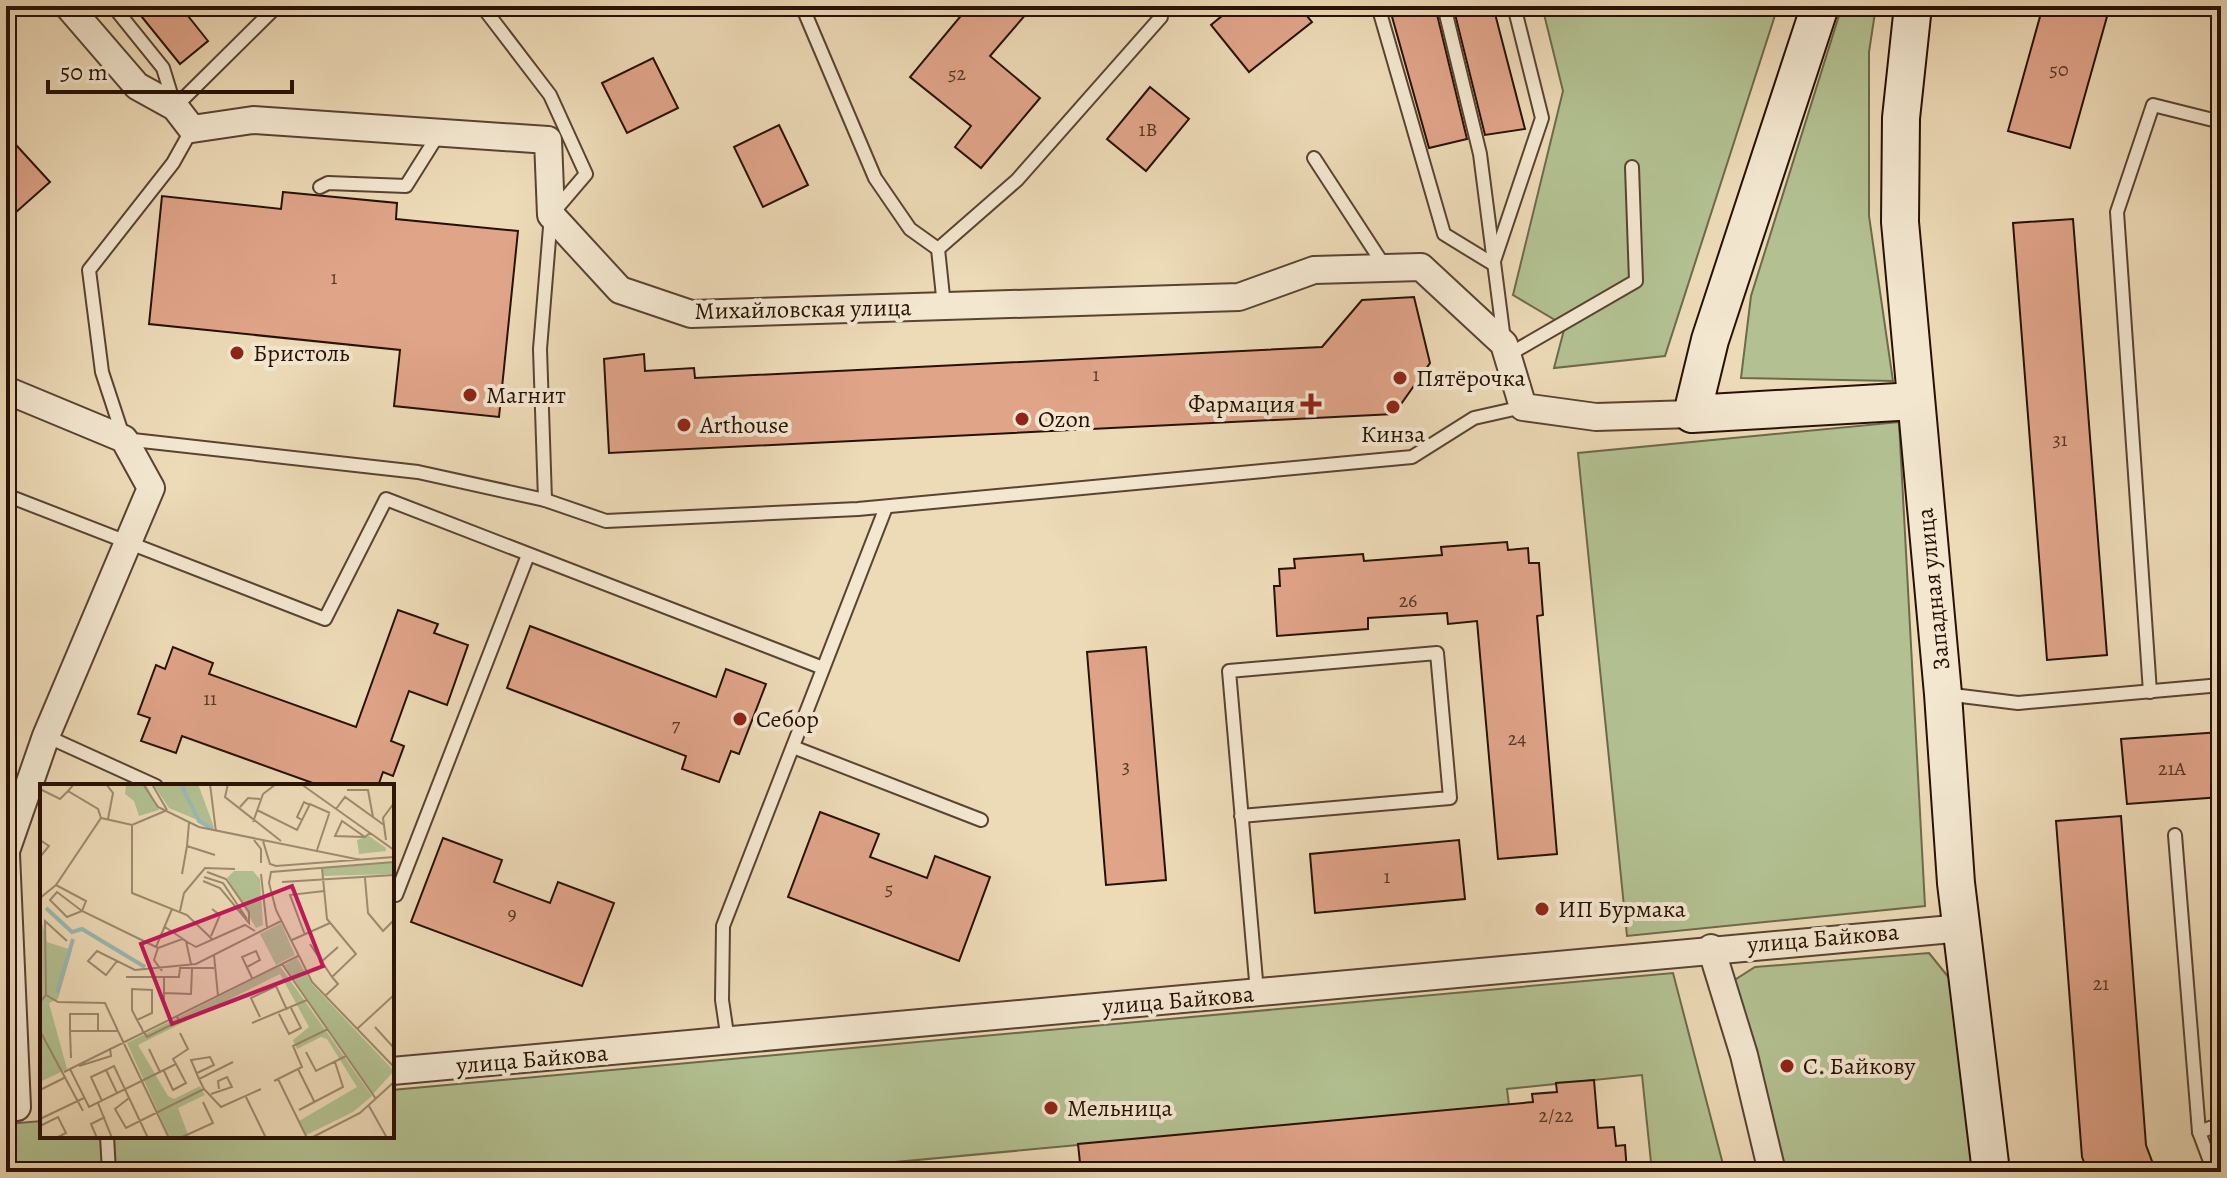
<svg xmlns="http://www.w3.org/2000/svg" width="2227" height="1178" font-family="Alegreya,serif">
	<style>
		.green { fill: #b3c192; stroke: #6e694b; stroke-width: 2 }
		.building { fill: #e0a489; stroke: #281104; stroke-width: 2 }
		.lines { fill: none; stroke-linecap: round; stroke-linejoin: round }
		.lane-casing { stroke: #594331; stroke-width: 16 }
		.street-casing { stroke: #594331; stroke-width: 30 }
		.secondary-casing { stroke: #281104; stroke-width: 40 }
		.lane { stroke: #f3e7d0; stroke-width: 12 }
		.street { stroke: #f3e7d0; stroke-width: 26 }
		.secondary { stroke: #f3e7d0; stroke-width: 36 }
		.poi-dot { fill: #8f2418; stroke: #f3e7d0; stroke-width: 3 }
		.labels { text-anchor: middle; stroke-width: 8; stroke-linejoin: round; paint-order: stroke }
		.number-label { font-size: 20px; fill: #563625 }
		.street-label { font-size: 24px; fill: #281104; stroke: #f3e7d0 }
		.poi-label { font-size: 24px; fill: #281104; stroke: #f3e7d0; text-anchor: start }
		.inset-river { fill: none; stroke: #9abab4; stroke-width: 4 }
		.inset-road { fill: none; stroke: #9e8a6f; stroke-width: 2 }
		.view { fill: #c2185b; fill-opacity: 0.15; stroke: #c2185b; stroke-width: 4 }
		.inset-edge { fill: none; stroke: #281104; stroke-width: 4 }
	</style>
	<rect width="100%" height="100%" fill="#eddab7"/>
	<filter id="stains"><feTurbulence type="fractalNoise" baseFrequency=".0025" numOctaves="4"/><feColorMatrix values="0 0 0 0 .2 0 0 0 0 .09 0 0 0 0 .02 0 0 0 .5 -.17"/></filter>
	<radialGradient id="worn" r=".72"><stop offset=".6" stop-color="#630" stop-opacity="0"/><stop offset="1" stop-color="#630" stop-opacity=".3"/></radialGradient>
	<g class="green">
		<polygon points="1542,6 1778,6 1665,356 1554,368 1565,326 1513,295 1563,91"/>
		<polygon points="1842,6 1876,6 1869,52 1869,216 1893,381 1741,378 1751,296"/>
		<polygon points="1899,422 1925,906 1627,936 1578,453"/>
		<polygon points="1929,953 1958,989 1977,1172 1780,1172 1733,981 1755,967"/>
		<polygon points="1673,973 1725,1172 1652,1172 1642,1075 1507,1089 1509,1105 788,1172 6,1172 6,1124 42,1121 42,1136 392,1136 392,1090"/>
	</g>
	<g class="building">
		<polygon points="133,6 180,6 208,41 180,64"/>
		<polygon points="969,6 1033,6 990,56 1040,98 981,168 955,147 971,126 910,77"/>
		<polygon points="1234,6 1299,6 1312,22 1249,72 1211,25"/>
		<polygon points="1389,6 1435,6 1467,139 1429,148"/>
		<polygon points="1453,6 1493,6 1525,129 1485,135"/>
		<polygon points="2043,6 2110,6 2070,148 2008,131"/>
		<polygon points="653,58 678,108 627,133 602,83"/>
		<polygon points="1150,87 1189,119 1146,171 1107,139"/>
		<polygon points="779,125 808,185 763,207 734,147"/>
		<polygon points="6,134 50,182 6,221"/>
		<polygon points="283,192 397,203 396,219 518,231 499,417 394,406 400,350 149,324 162,196 281,209"/>
		<polygon points="2073,219 2107,655 2047,660 2013,223"/>
		<polygon points="1414,297 1430,363 1394,414 609,453 604,359 644,354 645,371 694,368 695,378 1322,347 1362,300"/>
		<polygon points="1507,542 1508,550 1528,548 1529,563 1539,563 1543,615 1537,616 1557,854 1498,859 1477,621 1448,624 1447,613 1368,618 1368,629 1277,636 1274,586 1280,586 1279,569 1295,568 1294,559 1363,554 1364,561 1442,555 1441,547"/>
		<polygon points="398,610 438,624 434,633 468,645 447,705 409,691 391,741 404,746 393,776 383,772 378,786 321,786 182,736 176,753 141,741 150,718 138,714 156,665 165,669 173,647 213,663 209,674 356,727"/>
		<polygon points="530,626 716,697 726,669 766,684 739,754 731,751 719,782 682,769 686,756 507,688"/>
		<polygon points="1146,647 1166,880 1106,885 1087,652"/>
		<polygon points="2221,732 2221,797 2127,804 2121,739"/>
		<polygon points="820,812 879,834 870,857 927,878 935,856 990,877 959,961 788,897"/>
		<polygon points="2121,816 2146,1145 2156,1172 2088,1172 2082,1157 2056,821"/>
		<polygon points="443,838 502,860 494,882 550,903 558,882 614,903 582,986 411,922"/>
		<polygon points="1459,840 1465,899 1315,913 1310,854"/>
		<polygon points="1594,1080 1598,1128 1614,1127 1616,1146 1625,1145 1627,1172 1556,1172 1555,1162 1444,1172 1081,1172 1078,1144 1533,1102 1532,1094 1557,1092 1556,1083"/>
	</g>
	<g class="lines">
		<g class="lane-casing">
			<g id="lane">
				<polyline points="113,6 163,68 175,107 277,6"/>
				<polyline points="482,6 550,95 586,174 551,215 540,349 545,500"/>
				<polyline points="802,6 875,178 910,229 938,249 944,306"/>
				<polyline points="1378,6 1444,234 1493,264 1542,118 1514,6"/>
				<polyline points="1444,6 1480,154 1504,340"/>
				<polyline points="192,129 173,163 89,270 102,372 124,439 418,472 545,500 606,521 858,509 1412,457 1474,418 1523,407"/>
				<polyline points="1314,158 1385,267"/>
				<polyline points="320,187 328,183 406,186 438,135"/>
				<polyline points="938,249 1017,180 1161,17 1161,6"/>
				<polyline points="1508,355 1636,281 1632,167"/>
				<polyline points="6,495 325,619 386,499 823,668"/>
				<polyline points="2150,692 2117,212 2153,105 2221,122"/>
				<polyline points="1945,694 2018,703 2221,685"/>
				<polyline points="46,736 156,786"/>
				<polyline points="793,747 981,820"/>
				<polyline points="1241,816 1450,798 1437,653 1229,671 1257,992"/>
				<polyline points="2175,835 2199,1132 2214,1172"/>
				<polyline points="392,893 396,895 528,555"/>
				<polyline points="728,1041 722,1000 723,926 886,507"/>
				<polyline points="2199,1132 2221,1124"/>
				<polyline points="107,1136 109,1172"/>
			</g>
		</g>
		<g class="street-casing">
			<g id="street">
				<polyline points="68,6 137,86 175,107 192,129 253,120 548,140 551,215 620,290 691,314 1239,297 1314,270 1421,267 1504,344 1523,407 1596,417 1692,414"/>
				<polyline points="6,390 124,439 151,488 46,736 6,851"/>
				<polyline points="6,854 17,1107"/>
				<polyline points="1711,948 1744,1055 1772,1172"/>
				<polyline points="392,1071 1963,928"/>
			</g>
		</g>
		<g class="secondary-casing">
			<g id="secondary">
				<polyline points="1820,6 1710,340 1692,414 1915,401"/>
				<polyline points="1913,6 1901,118 1900,222 1943,694 1956,883 1991,1172"/>
			</g>
		</g>
		<use href="#lane" class="lane"/>
		<use href="#street" class="street"/>
		<use href="#secondary" class="secondary"/>
	</g>
	<g class="poi-dot">
		<circle cx="237" cy="353" r="8"/>
		<circle cx="1400" cy="378" r="8"/>
		<circle cx="470" cy="395" r="8"/>
		<path d="M1307 392h8v8h8v8h-8v8h-8v-8h-8v-8h8z"/>
		<circle cx="1393" cy="407" r="8"/>
		<circle cx="1022" cy="419" r="8"/>
		<circle cx="684" cy="425" r="8"/>
		<circle cx="740" cy="719" r="8"/>
		<circle cx="1542" cy="909" r="8"/>
		<circle cx="1787" cy="1066" r="8"/>
		<circle cx="1051" cy="1108" r="8"/>
	</g>
	<g class="labels">
		<g class="number-label">
			<text x="2059" y="76">50</text>
			<text x="957" y="80">52</text>
			<text x="1148" y="136">1В</text>
			<text x="334" y="284">1</text>
			<text x="1096" y="381">1</text>
			<text x="2060" y="446">31</text>
			<text x="1408" y="607">26</text>
			<text x="210" y="705">11</text>
			<text x="676" y="731">7</text>
			<text x="1517" y="745">24</text>
			<text x="1126" y="773">3</text>
			<text x="2172" y="775">21А</text>
			<text x="1387" y="883">1</text>
			<text x="889" y="895">5</text>
			<text x="512" y="920">9</text>
			<text x="2101" y="990">21</text>
			<text x="1556" y="1122">2/22</text>
		</g>
		<g class="street-label">
			<text transform="translate(803 309) rotate(-1)" y="8">Михайловская улица</text>
			<text transform="translate(1933 589) rotate(-96)" y="8">Западная улица</text>
			<text transform="translate(1823 938) rotate(-5)" y="8">улица Байкова</text>
			<text transform="translate(1178 1000) rotate(-5)" y="8">улица Байкова</text>
			<text transform="translate(532 1059) rotate(-5)" y="8">улица Байкова</text>
		</g>
		<g class="poi-label">
			<text x="253" y="361">Бристоль</text>
			<text x="1416" y="386">Пятёрочка</text>
			<text x="486" y="403">Магнит</text>
			<text x="1295" y="412" text-anchor="end">Фармация</text>
			<text x="1038" y="427">Ozon</text>
			<text x="700" y="433">Arthouse</text>
			<text x="1393" y="442" text-anchor="middle">Кинза</text>
			<text x="756" y="727">Себор</text>
			<text x="1558" y="917">ИП Бурмака</text>
			<text x="1803" y="1074">С. Байкову</text>
			<text x="1067" y="1116">Мельница</text>
		</g>
	</g>
	<g transform="translate(40 784)">
		<rect width="354" height="354" fill="#eddab7"/>
		<path d="M86 0H106L119 26 99 32 94 17 85 10ZM113 0H158L174 43 129 24ZM329 52 346 64V67L319 70 317 56ZM354 78V90L283 92 282 84ZM194 87H213L220 95 223 141 216 144 187 94ZM0 132 7 158 32 166 18 215 9 219 27 285 0 298ZM241 139 255 171 236 181 220 150ZM257 174 272 200 354 287 333 310 244 181ZM240 182 332 312 313 328 260 354 266 351 259 337 317 303 287 255 281 253 257 265 253 256 269 243 240 190 98 261 128 312 134 315 160 302 165 311 138 324 149 353 130 354 87 259Z" fill="#b3c192"/>
		<path class="inset-river" d="M141 0 159 37 173 45M6 124 32 148 42 145 105 183M17 209 33 155"/>
		<path class="inset-road" d="M34 0 28 7 58 25 61 34M66 0 73 9 68 35M103 0 118 23 159 43 321 76M112 0 127 26M170 0 176 48M188 0 185 13 241 57M261 0 354 66M0 5 20 15 28 7M307 6H328L333 33M200 23 208 14 220 15M296 25 305 13 344 41M217 26 257 46 270 20 290 29M262 36 257 33 264 18 270 21M213 38 223 10 236 0M149 39 147 62 175 71M92 41V109L147 131 173 156M324 53 295 52 302 37 325 53 330 49M0 56 9 62 0 73M214 56 221 65V79M346 56 343 34 354 19M223 57 230 80 236 82 354 73M277 66 289 30M354 78 231 88 229 99 236 126 272 198 354 283M282 84 287 135 316 170 292 193 298 200 285 212M142 90 147 62M221 90 227 144M164 93 183 99 207 135M325 94 328 129 343 147 354 136M163 97 180 104 209 139V128L186 95 167 88M242 98 354 91M16 101 46 117 42 127 27 133 10 116 17 108 42 127 118 164M0 114 16 101 61 34 92 41 125 27M140 127 144 109 165 84 195 85M125 143 146 157 151 180M265 151 250 111 284 107M171 152 180 131 172 125M252 156 290 139M270 160 292 193M116 163 132 125M118 164 142 155 156 163 205 141 215 147M118 164 114 176 122 187M174 171 178 212M77 177 66 191 48 177 57 167 95 186 156 180 241 137M280 179 298 163M242 180 336 315M207 183 220 176 216 167 202 173 212 194M86 193H139L140 184H174M124 194V217L131 235M124 209 151 210 152 185M6 211 18 218 65 219 78 247M0 218 6 211 5 137 27 157M239 230 249 250 261 244 251 224M220 233 211 214 236 202 247 226M97 236 112 229V206L92 205V226L97 236 102 245 103 248M212 239 267 216M335 243 354 264M317 245 354 211M0 247 43 327M30 247V230H58V247H30L31 274M58 247H78L129 354M104 248 107 253 139 237 137 232M109 265 120 288M266 268 276 287 306 272M39 282 71 272 70 264M30 285 49 323 136 280 133 275 148 265 140 249M258 285 274 317M124 287 133 306 146 299 136 280M24 288 258 172M157 289 174 281 170 273 151 276 159 295M238 295 267 354M234 297 262 283 253 262 288 245M164 305 181 323 221 305M0 306 26 293M77 309 66 286 74 282 108 354M171 310 192 303 187 293 178 297 179 305M206 313 226 354M89 314 75 325 86 344 164 305 159 295 193 278M62 317 51 293 66 286M58 319 72 354M329 322 347 354M259 326 303 303 295 278M0 335 44 314M0 342 18 333 26 349 16 354M57 354 51 340 65 333M140 354 173 339 163 318M271 354 320 329 354 298"/>
		<path class="view" d="M252 102 283 182 132 240 101 160Z"/>
		<rect width="354" height="354" class="inset-edge"/>
	</g>
	<rect width="2227" height="1178" fill="none" stroke="#eddab7" stroke-width="32"/>
	<rect x="8" y="8" width="2211" height="1162" fill="none" stroke="#281104" stroke-width="4"/>
	<rect x="16" y="16" width="2195" height="1146" fill="none" stroke="#281104" stroke-width="2"/>
	<path d="M48 80v12h244v-12" fill="none" stroke="#281104" stroke-width="4"/>
	<text x="60" y="80" font-size="24" fill="#281104" stroke="#f3e7d0" stroke-width="6" paint-order="stroke">50 m</text>
	<rect width="100%" height="100%" filter="url(#stains)"/>
	<rect width="100%" height="100%" fill="url(#worn)"/>
</svg>
